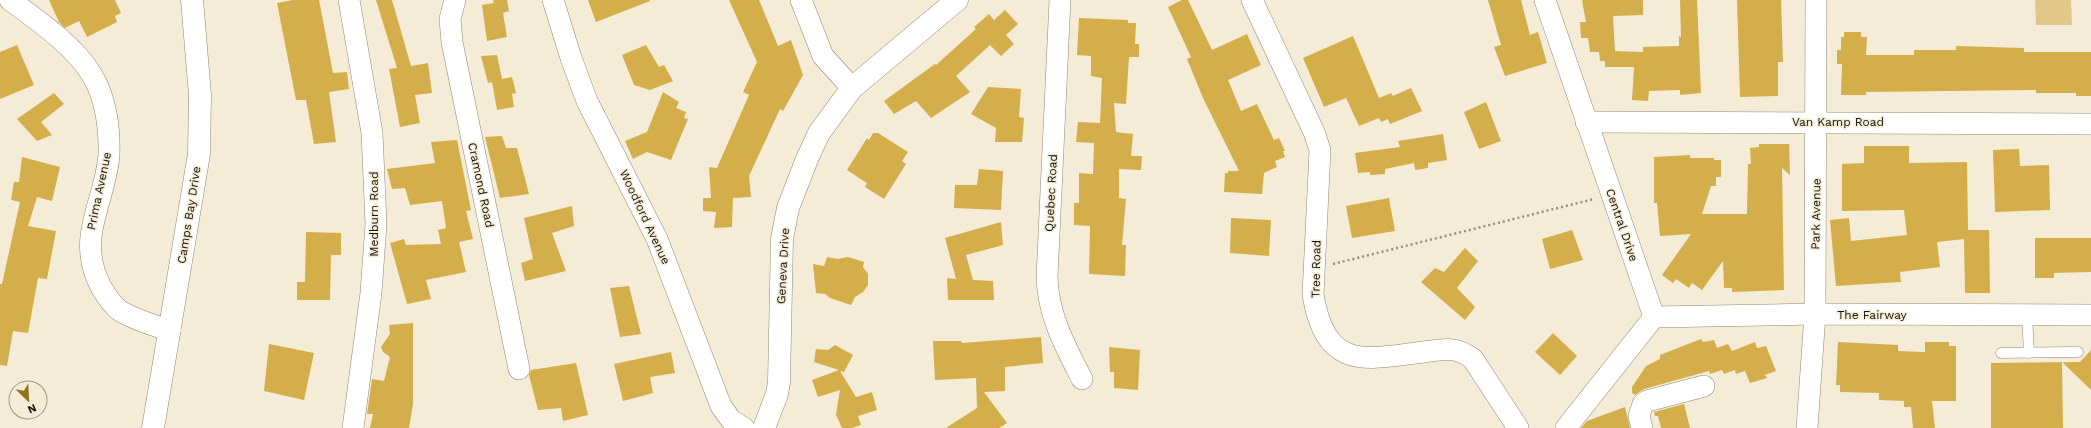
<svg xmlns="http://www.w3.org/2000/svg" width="2091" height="428" font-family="'Work Sans',sans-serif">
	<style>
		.green { fill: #e0c88a }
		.building { fill: #d3ae4a }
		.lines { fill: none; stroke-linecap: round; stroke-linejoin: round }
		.service-casing { stroke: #8f8773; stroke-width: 11 }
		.minor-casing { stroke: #8f8773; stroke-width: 22 }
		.tertiary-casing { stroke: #8f8773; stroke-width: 23 }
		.primary-casing { stroke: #8f8773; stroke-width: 23 }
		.path { stroke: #938c7d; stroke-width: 2.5; stroke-dasharray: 2 3; stroke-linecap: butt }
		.service { stroke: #fff; stroke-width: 10 }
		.minor { stroke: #fff; stroke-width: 21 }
		.tertiary { stroke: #fff; stroke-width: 22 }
		.primary { stroke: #fff; stroke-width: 22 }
		.labels { text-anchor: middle; stroke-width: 3; stroke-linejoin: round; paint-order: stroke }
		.street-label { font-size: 12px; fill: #17140c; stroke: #f5ecd7 }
	</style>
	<rect width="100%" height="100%" fill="#f5ecd7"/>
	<polygon class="green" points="2035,0 2071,0 2072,25 2036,25"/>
	<g class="building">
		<polygon points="49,0 115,0 121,13 115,16 117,22 87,37 79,21 65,28 59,22"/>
		<polygon points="293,0 319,0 333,73 347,72 349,89 329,92 336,142 314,144 306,100 296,100 277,3"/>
		<polygon points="376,0 392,0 411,66 428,63 432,93 415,95 420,123 400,127 389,69 397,68"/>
		<polygon points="493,0 507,0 509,11 503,13 507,37 487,41 482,5 494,3"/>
		<polygon points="588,0 650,0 650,1 596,22"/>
		<polygon points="729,0 759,0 778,46 791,40 803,75 783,111 780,109 749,176 751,197 733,198 732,227 714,228 716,212 703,211 703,198 711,198 709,167 717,168 749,95 743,92 757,62"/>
		<polygon points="1182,0 1188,0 1212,50 1247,34 1261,65 1228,80 1241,111 1257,104 1274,140 1279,138 1285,151 1283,151 1285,157 1275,161 1277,167 1264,173 1262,194 1224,192 1225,173 1228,173 1228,171 1239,171 1203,98 1187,59 1191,57 1168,7"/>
		<polygon points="1488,0 1521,0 1530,35 1538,32 1547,63 1505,76 1494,47 1501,45"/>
		<polygon points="1582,0 1643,0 1643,15 1613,16 1615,51 1643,52 1643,47 1679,46 1679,36 1681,37 1680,0 1697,0 1701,93 1680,95 1680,90 1649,91 1648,101 1632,100 1634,67 1605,67 1605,61 1600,61 1599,52 1590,52 1588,38 1581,38 1580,22 1586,22"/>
		<polygon points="1737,0 1781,0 1783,62 1778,62 1778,96 1740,97"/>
		<polygon points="1005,10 1018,24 1006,35 1014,44 1001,56 990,45 956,76 970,92 931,118 916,101 894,114 884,101 935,64 936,65 976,29 974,27 989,14 994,20"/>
		<polygon points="1079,18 1128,20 1128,23 1136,23 1135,44 1139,44 1139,57 1129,57 1126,104 1114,103 1116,132 1133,134 1131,156 1142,156 1141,170 1119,169 1119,198 1126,199 1122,245 1126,245 1125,276 1089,274 1090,226 1074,225 1074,203 1079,203 1079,173 1093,174 1094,143 1076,142 1078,122 1100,123 1102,78 1091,76 1091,56 1077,55"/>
		<polygon points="1844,32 1861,32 1861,37 1867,37 1866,55 1914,55 1914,50 1956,50 1956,46 2024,48 2024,52 2091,52 2091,96 2076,96 2076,93 2036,93 2036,90 1866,92 1866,95 1841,95 1842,64 1837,64 1837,50 1841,50 1841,37 1844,37"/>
		<polygon points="1353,36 1379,98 1391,93 1393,96 1411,88 1422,111 1390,124 1388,119 1381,122 1379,118 1359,126 1346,98 1324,107 1303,58"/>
		<polygon points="17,45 34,85 0,99 0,52"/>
		<polygon points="646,45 659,67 664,65 673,81 650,90 634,85 622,55"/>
		<polygon points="497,55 502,79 512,77 516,93 512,94 514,107 497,110 492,82 488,83 481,56"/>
		<polygon points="988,87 1021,89 1019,117 1024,118 1022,142 995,142 996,128 971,114"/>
		<polygon points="663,92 679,102 676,108 686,112 684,118 688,119 671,160 647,152 633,159 625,141 647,132"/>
		<polygon points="54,93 64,104 41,122 52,135 37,141 17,119"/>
		<polygon points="1486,102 1501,141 1479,149 1464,112"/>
		<polygon points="873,133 878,133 908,152 902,161 906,164 884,199 865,187 867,183 847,170 867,138 869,140"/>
		<polygon points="1443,134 1447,160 1428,163 1428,168 1415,170 1414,163 1385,169 1385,174 1370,175 1370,172 1358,173 1355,153 1400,147 1398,141"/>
		<polygon points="502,136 506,148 517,148 529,194 500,198 485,137"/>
		<polygon points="457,140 471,210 466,211 473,239 459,242 466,272 426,280 431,299 407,304 390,243 404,239 406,245 441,244 438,230 446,228 442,201 410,205 405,188 392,189 387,169 435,163 431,142"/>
		<polygon points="1759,144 1789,144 1790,175 1782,168 1784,290 1732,292 1732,288 1724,288 1723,261 1702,290 1692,283 1689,288 1676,279 1673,283 1662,275 1691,234 1660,236 1657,203 1654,203 1654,157 1690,155 1690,158 1714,158 1714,160 1721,160 1721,177 1716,177 1716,186 1711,186 1702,214 1747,214 1748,164 1751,164 1750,148 1759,147"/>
		<polygon points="1864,146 1909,146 1909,163 1967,162 1968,230 1989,230 1990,293 1965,293 1964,239 1937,242 1940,267 1900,272 1901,282 1836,286 1830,220 1849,218 1851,241 1907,235 1904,210 1842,211 1842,164 1864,163"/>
		<polygon points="2019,149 2020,166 2049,165 2050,210 1995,212 1993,150"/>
		<polygon points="22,157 60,167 52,201 37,197 28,226 56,231 47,279 38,278 28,333 13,331 7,366 0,365 0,284 2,284 20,202 11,200 14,182 19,182"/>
		<polygon points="979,169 1003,171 1001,210 954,208 955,185 977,185"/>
		<polygon points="1389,198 1395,231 1352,238 1346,206"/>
		<polygon points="572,206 574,226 552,233 566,271 525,281 521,263 533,259 524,218"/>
		<polygon points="1231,218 1271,220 1269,256 1230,253"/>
		<polygon points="1001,222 1003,245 966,255 973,280 993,281 994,300 948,300 947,278 956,279 945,238"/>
		<polygon points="1572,230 1583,260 1550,269 1542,239"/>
		<polygon points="306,232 341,233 341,255 331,255 330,300 297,300 297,282 305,282"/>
		<polygon points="2035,238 2091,238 2091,272 2054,273 2054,278 2035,278"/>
		<polygon points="1465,248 1478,261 1457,288 1475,307 1465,320 1421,282 1435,268 1444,272"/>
		<polygon points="827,257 838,259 848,257 864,262 863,267 868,274 868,285 863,292 855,297 851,305 830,298 825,294 816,293 813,264 824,266"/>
		<polygon points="629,286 641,334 620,337 610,288"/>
		<polygon points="413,323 413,404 409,428 370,428 373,414 367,414 372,379 384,381 390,357 383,352 381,347 390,334 389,325"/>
		<polygon points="1553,333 1577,356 1560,375 1535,352"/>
		<polygon points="1041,337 1043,363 1005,367 1005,391 984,392 1007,423 999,428 946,428 977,408 976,378 935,380 933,341 961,341 962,343"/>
		<polygon points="1701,339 1703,342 1714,340 1717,348 1728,344 1732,351 1755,342 1757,348 1766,346 1776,371 1765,375 1767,378 1750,383 1745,371 1736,374 1735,370 1724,374 1722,370 1710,374 1709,371 1644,389 1635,395 1632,393 1632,387 1646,366 1660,359 1660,355"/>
		<polygon points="1838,342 1898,345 1898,351 1925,352 1925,342 1949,342 1949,346 1956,346 1956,401 1932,401 1935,428 1913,428 1911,407 1904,407 1904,401 1879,400 1879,393 1840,392 1840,385 1836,385"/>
		<polygon points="269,344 314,353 304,400 264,391"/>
		<polygon points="835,345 853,355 844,372 840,371 856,397 872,392 877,410 858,416 861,425 852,428 842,428 836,415 840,390 818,397 812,380 839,370 814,362 816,349 828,350"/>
		<polygon points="1109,347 1140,350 1138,390 1114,388 1114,372 1110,372"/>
		<polygon points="2091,350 2091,390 2062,362 2063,428 1991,428 1991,363 2080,362"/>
		<polygon points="671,352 675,373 650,377 653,393 623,401 614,364"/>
		<polygon points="576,363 588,415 563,421 561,408 538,410 529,375 531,370"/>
		<polygon points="1684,404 1690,428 1661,428 1658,416 1655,416 1654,412"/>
		<polygon points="1625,407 1630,428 1581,428 1587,421"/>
	</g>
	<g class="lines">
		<g class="service-casing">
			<g id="service">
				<polyline points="2027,315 2029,353"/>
				<polyline points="2001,353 2078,352"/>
			</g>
		</g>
		<g class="minor-casing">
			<g id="minor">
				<path d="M10 0C37 20 75 46 92 75 106 98 110 129 109 155 105 204 75 237 101 287 106 295 111 304 119 310 134 320 154 325 170 331"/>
				<polyline points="349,0 372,133 376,224 371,293 353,428"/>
				<polyline points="455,0 450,19 452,42 519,369"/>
				<polyline points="553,0 571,58 587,101 657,239 721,406 731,420 744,428"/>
				<polyline points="801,0 823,56 852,88"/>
				<path d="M1060 0 1047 277C1048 315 1065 346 1082 379"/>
				<path d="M1252 0 1314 132 1320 150 1313 295C1326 370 1363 360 1424 352 1444 349 1456 346 1473 359L1518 428"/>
				<polyline points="1545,0 1654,317"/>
				<polyline points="1586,122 2091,124"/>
				<polyline points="1654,317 1815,314 2091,315"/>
				<polyline points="1566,428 1654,317"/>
				<polyline points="1642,428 1639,416 1643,404 1647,401 1704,386"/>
				<polyline points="1807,428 1815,314 1816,0"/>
			</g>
		</g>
		<g class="tertiary-casing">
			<polyline id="tertiary" points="764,428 777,394 779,382 782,239 788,208 807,159 819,133 852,88 957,0"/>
		</g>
		<g class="primary-casing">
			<polyline id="primary" points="153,428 199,154 200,95 192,0"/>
		</g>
		<polyline class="path" points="1333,264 1594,199"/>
		<use href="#service" class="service"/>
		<use href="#minor" class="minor"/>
		<use href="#tertiary" class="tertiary"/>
		<use href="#primary" class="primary"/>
	</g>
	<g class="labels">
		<g class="street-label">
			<text x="1838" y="126">Van Kamp Road</text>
			<text transform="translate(481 185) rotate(78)" y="4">Cramond Road</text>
			<text transform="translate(99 191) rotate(-78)" y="4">Prima Avenue</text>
			<text transform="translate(1051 193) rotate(-87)" y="4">Quebec Road</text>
			<text transform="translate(374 214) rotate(-90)" y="4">Medburn Road</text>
			<text transform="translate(1816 214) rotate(-89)" y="4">Park Avenue</text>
			<text transform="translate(189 215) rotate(-81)" y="4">Camps Bay Drive</text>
			<text transform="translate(645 217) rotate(65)" y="4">Woodford Avenue</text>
			<text transform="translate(1622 225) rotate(71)" y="4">Central Drive</text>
			<text transform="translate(783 266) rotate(-87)" y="4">Geneva Drive</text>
			<text transform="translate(1316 269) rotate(-89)" y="4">Tree Road</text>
			<text x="1872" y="319">The Fairway</text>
		</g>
	</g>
	<g transform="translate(28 400) rotate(156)"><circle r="19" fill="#f5ecd7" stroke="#9c9686"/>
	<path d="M0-3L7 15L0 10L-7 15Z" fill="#917319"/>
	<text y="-6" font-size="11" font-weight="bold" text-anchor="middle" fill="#17140c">N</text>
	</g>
</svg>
